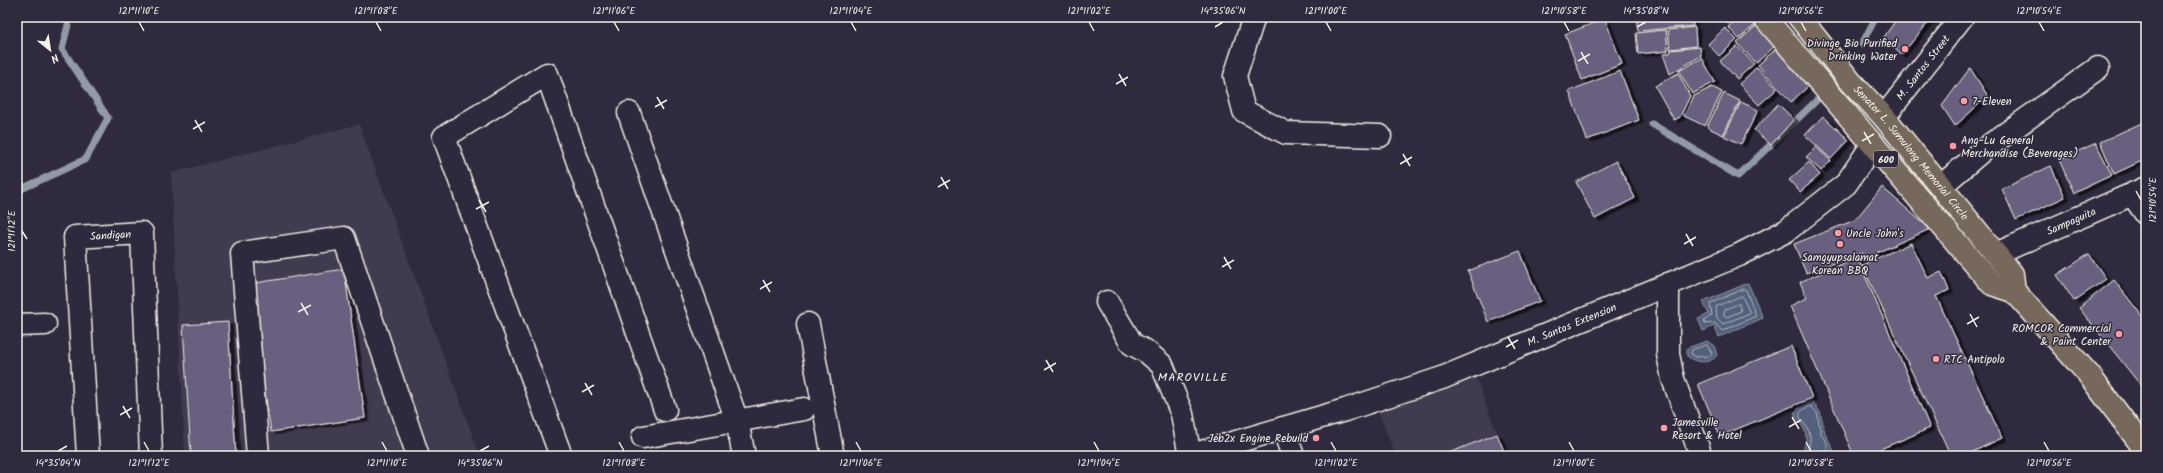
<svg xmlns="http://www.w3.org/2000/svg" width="2163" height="473" font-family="Kalam,sans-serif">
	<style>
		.built { fill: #403a50 }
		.water { fill: #52607b; stroke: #939aa7 }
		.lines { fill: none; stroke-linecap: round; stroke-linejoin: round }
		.shore { stroke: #b3b7bc; stroke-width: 1 }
		.stream { stroke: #939aa7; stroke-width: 7 }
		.building { fill: #67617e; stroke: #f4f1e8; filter: url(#shadow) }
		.minor-casing { stroke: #f4f1e8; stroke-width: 25 }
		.major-casing { stroke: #f4f1e8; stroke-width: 25 }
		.minor { stroke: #2f2a3d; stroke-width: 22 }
		.major { stroke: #76695c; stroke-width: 22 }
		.ticks { fill: none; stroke: #f4f1e8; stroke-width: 1.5 }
		.poi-dot { fill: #ff9aa2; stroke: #2f2a3d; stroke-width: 1.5 }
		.labels { text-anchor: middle; stroke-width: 3; stroke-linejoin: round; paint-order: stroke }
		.shield { fill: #2f2a3d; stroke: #b9b5b5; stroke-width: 1 }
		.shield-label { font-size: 10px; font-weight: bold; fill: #f4f1e8 }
		.poi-label { font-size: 11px; fill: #f4f1e8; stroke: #2f2a3d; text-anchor: start }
		.street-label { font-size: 11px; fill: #f4f1e8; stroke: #2f2a3d }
		.neighbourhood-label { font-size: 12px; letter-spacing: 1px; fill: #f4f1e8; stroke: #2f2a3d }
		.neatline { fill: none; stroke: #f4f1e8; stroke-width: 1.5 }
		.ticks-label { font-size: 10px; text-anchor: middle; fill: #f4f1e8 }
	</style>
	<defs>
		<filter id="shadow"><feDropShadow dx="4.5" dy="2.5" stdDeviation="0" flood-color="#0009"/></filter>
	</defs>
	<rect width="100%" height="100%" fill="#2f2a3d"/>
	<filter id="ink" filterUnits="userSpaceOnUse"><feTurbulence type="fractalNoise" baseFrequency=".025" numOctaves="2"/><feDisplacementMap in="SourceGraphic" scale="8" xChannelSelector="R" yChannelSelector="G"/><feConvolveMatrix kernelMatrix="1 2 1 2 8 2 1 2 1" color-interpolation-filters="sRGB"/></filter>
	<g filter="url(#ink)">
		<g class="built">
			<polygon points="359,124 480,456 185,456 171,173"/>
			<polygon points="1474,373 1506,456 1396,456 1377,409"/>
		</g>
		<g class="water">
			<polygon points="1748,283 1763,318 1719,337 1714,326 1703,331 1698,319 1709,314 1703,302"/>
			<path d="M1707 341 1714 346 1717 355C1710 365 1695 363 1687 356V348Z"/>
			<path d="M1812 401 1820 412 1825 433 1834 451 1827 456H1803L1802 454C1803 448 1807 442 1806 436 1803 417 1780 415 1812 401Z"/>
		</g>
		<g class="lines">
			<g class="shore">
				<polygon points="1744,289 1746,290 1756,316 1722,331 1715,323 1705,324 1704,321 1712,315 1710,304"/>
				<polygon points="1742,296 1750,313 1723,324 1717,318 1716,307"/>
				<polygon points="1739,304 1741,311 1727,317 1724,315 1724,310"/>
				<polygon points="1707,345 1712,353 1711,356 1696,357 1691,354 1692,350"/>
				<path d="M1806 456C1807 450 1811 444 1810 437 1810 422 1786 415 1811 406L1817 413 1821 434 1827 443V449L1824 456"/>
			</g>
			<g class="stream">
				<polyline points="1862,44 1876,17"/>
				<polyline points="1652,124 1738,176 1816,101"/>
				<polyline points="17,191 86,159 108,118 62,49 70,17"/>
			</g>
		</g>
		<g class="building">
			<polygon points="1636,17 1692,17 1693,26 1638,31"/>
			<polygon points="1722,17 1736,17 1728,24"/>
			<polygon points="1739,17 1749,17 1756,24 1739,39 1728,27"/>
			<polygon points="1898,17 1933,17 1901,55 1884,37"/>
			<polygon points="1605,19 1622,64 1582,80 1565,34"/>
			<polygon points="1757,25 1775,46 1756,63 1737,43"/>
			<polygon points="1695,27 1696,46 1670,49 1668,30"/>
			<polygon points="1725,28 1737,40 1719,56 1708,44"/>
			<polygon points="1666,30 1668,51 1638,54 1636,33"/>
			<polygon points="1780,45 1813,82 1791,102 1758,65"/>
			<polygon points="1737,46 1754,64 1737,79 1720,61"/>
			<polygon points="1700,47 1701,56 1670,74 1663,54 1670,53 1671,50"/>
			<polygon points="1702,58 1715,82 1692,94 1679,71"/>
			<polygon points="1757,67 1777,89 1759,105 1739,84"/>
			<polygon points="1970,68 1988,96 1955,126 1942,106"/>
			<polygon points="1620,71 1639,120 1587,140 1569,91"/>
			<polygon points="1678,73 1690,96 1680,117 1674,120 1655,86"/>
			<polygon points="1712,87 1722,92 1705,126 1684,116 1694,96"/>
			<polygon points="1724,93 1740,101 1723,135 1707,127"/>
			<polygon points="1741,102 1758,110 1741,144 1724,136"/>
			<polygon points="1778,104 1794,119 1771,145 1754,130"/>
			<polygon points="1823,116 1849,140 1831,159 1805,135"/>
			<polygon points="2146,121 2146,159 2114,174 2100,142"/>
			<polygon points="2096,143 2112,175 2074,193 2059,160"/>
			<polygon points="1816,147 1831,161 1821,171 1806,157"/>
			<polygon points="1616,161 1635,198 1595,219 1576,182"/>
			<polygon points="1809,162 1820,175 1800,192 1789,180"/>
			<polygon points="2051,166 2065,197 2016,220 2002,189"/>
			<polygon points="1882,187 1930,229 1867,257 1862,253 1806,273 1794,244 1855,220"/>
			<polygon points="1911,243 1928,278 1941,272 1949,290 1936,296 2002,438 1964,456 1951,456 1862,265"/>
			<polygon points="1520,251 1540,301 1488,322 1468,271"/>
			<polygon points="2089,254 2106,279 2074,301 2057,275"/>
			<polygon points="1857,257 1930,428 1864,456 1854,456 1790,306 1807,298 1800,282"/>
			<polygon points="344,269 365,418 271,432 249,284"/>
			<polygon points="2114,280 2146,321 2146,392 2079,308"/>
			<polygon points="228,322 236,456 191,456 183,325"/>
			<polygon points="1791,346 1812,398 1720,436 1698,384"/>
			<polygon points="1497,434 1506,456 1441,456"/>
		</g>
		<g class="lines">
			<g class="minor-casing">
				<g id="minor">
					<polyline points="1254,17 1235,76 1244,111 1286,133 1380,136"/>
					<polyline points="629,113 737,421 744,456"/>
					<path id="s1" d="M1884 117 1962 17"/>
					<polyline points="1941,186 1983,150 2098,68"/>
					<polyline points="2132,194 2146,214"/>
					<path id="s2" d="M1996 254 2146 188"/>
					<polyline points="1668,284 1668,354 1673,379 1699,450"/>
					<polyline points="1107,302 1132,344 1147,352 1162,365 1182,414 1190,456"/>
					<polyline points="808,324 833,456"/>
					<polyline points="17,325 45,324"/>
					<polyline points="1283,428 1293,456"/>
					<polyline points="643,437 804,409"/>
					<path id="s3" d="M88 456 75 237 142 233 151 456"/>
					<polyline points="258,456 242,253 344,238 418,456"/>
					<polyline points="561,456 444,137 547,74 665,410"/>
					<path id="s4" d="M1188 456 1345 410 1442 378 1739 255 1786 231 1846 184 1873 144"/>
				</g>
			</g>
			<g class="major-casing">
				<g id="major">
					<polyline points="1764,17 1992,284 2014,291 2089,375 2146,451"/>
					<path id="s5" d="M1799 17 1851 82 1884 117 2012 274 2014 291"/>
				</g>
			</g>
			<use href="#minor" class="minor"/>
			<use href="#major" class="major"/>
		</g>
	</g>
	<path class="ticks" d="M139 22 144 31M376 22 381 31M614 22 619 31M851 22 856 31M1089 22 1094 31M1326 22 1331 31M1564 22 1569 31M1801 22 1806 31M2039 22 2044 31M1215 27 1223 22M1637 27 1646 22M1581 52 1588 64M1578 61 1590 54M1119 74 1126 86M1116 84 1128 77M657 97 664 109M655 107 667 100M195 120 202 132M193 129 205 122M1864 132 1871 144M1862 141 1874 134M1403 154 1410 166M1400 164 1412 157M941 177 948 189M938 187 950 180M2136 191 2141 200M479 200 486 212M476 209 489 202M22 231 27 239M1686 234 1693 246M1684 244 1696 237M1224 257 1231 269M1222 267 1234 260M763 280 770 292M760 289 772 282M301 303 308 315M298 312 311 305M1970 314 1977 327M1967 324 1979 317M1508 337 1515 349M1506 347 1518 340M1046 360 1053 372M1044 370 1056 363M585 383 592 395M582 392 594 385M123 406 130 418M120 415 132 408M1792 417 1799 429M1789 427 1801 420M144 442 149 451M382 442 387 451M619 442 624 451M856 442 861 451M1094 442 1099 451M1331 442 1336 451M1569 442 1574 451M1806 442 1811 451M2044 442 2049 451M58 451 67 446M480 451 489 446"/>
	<g class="poi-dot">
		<circle cx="1905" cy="49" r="4"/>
		<circle cx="1964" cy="101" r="4"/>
		<circle cx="1953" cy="146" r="4"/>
		<circle cx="1838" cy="233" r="4"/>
		<circle cx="1840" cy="244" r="4"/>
		<circle cx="2119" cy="334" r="4"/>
		<circle cx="1936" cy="359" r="4"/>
		<circle cx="1664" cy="428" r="4"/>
		<circle cx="1316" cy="438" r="4"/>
	</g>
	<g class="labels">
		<rect class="shield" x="1874" y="151" width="24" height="16" rx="3"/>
		<g class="shield-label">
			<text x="1886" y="163">600</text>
		</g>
		<g class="poi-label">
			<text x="1897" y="47" text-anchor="end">Divinge Bio Purified<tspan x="1897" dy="13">Drinking Water</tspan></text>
			<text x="1972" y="105">7-Eleven</text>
			<text x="1961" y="144">Ang-Lu General<tspan x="1961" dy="13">Merchandise (Beverages)</tspan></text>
			<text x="1846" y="237">Uncle John's</text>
			<text x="1840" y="261" text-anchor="middle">Samgyupsalamat<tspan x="1840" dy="13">Korean BBQ</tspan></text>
			<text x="2111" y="332" text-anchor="end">ROMCOR Commercial<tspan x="2111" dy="13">&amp; Paint Center</tspan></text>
			<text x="1944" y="363">RTC Antipolo</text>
			<text x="1672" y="426">Jamesville<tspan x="1672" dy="13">Resort &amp; Hotel</tspan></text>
			<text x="1308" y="442" text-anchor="end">Jeb2x Engine Rebuild</text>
		</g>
		<g class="street-label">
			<text dy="4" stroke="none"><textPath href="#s1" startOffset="63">M. Santos Street</textPath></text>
			<text dy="4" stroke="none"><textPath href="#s5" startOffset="176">Senator L. Sumulong Memorial Circle</textPath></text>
			<text dy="4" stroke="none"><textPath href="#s2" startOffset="82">Sampaguita</textPath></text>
			<text dy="4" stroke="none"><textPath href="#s3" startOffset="255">Sandigan</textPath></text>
			<text dy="4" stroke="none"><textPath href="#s4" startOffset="406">M. Santos Extension</textPath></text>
		</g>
		<g class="neighbourhood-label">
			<text x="1193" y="381">MAROVILLE</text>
		</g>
	</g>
	<rect width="2163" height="473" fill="none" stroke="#2f2a3d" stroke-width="44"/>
	<g transform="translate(50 50) rotate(150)" stroke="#2f2a3d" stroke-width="3" paint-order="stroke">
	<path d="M0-3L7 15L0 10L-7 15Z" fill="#f4f1e8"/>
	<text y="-6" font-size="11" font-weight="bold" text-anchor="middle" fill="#f4f1e8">N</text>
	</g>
	<rect x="22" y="22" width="2119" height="429" class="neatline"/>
	<g class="ticks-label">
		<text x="139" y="14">121°11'10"E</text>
		<text x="376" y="14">121°11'08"E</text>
		<text x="614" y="14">121°11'06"E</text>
		<text x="851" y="14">121°11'04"E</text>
		<text x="1089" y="14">121°11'02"E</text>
		<text x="1223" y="14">14°35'06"N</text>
		<text x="1326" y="14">121°11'00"E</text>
		<text x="1564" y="14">121°10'58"E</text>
		<text x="1646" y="14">14°35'08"N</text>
		<text x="1801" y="14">121°10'56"E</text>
		<text x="2039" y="14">121°10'54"E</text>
		<text transform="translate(2152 200) rotate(-90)" y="4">121°10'54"E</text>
		<text transform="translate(11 231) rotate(-90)" y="4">121°11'12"E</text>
		<text x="58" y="466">14°35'04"N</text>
		<text x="149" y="466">121°11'12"E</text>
		<text x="387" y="466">121°11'10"E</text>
		<text x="480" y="466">14°35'06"N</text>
		<text x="624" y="466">121°11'08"E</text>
		<text x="861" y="466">121°11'06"E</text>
		<text x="1099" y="466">121°11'04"E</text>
		<text x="1336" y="466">121°11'02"E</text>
		<text x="1574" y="466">121°11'00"E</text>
		<text x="1811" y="466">121°10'58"E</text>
		<text x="2049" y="466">121°10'56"E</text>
	</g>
</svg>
